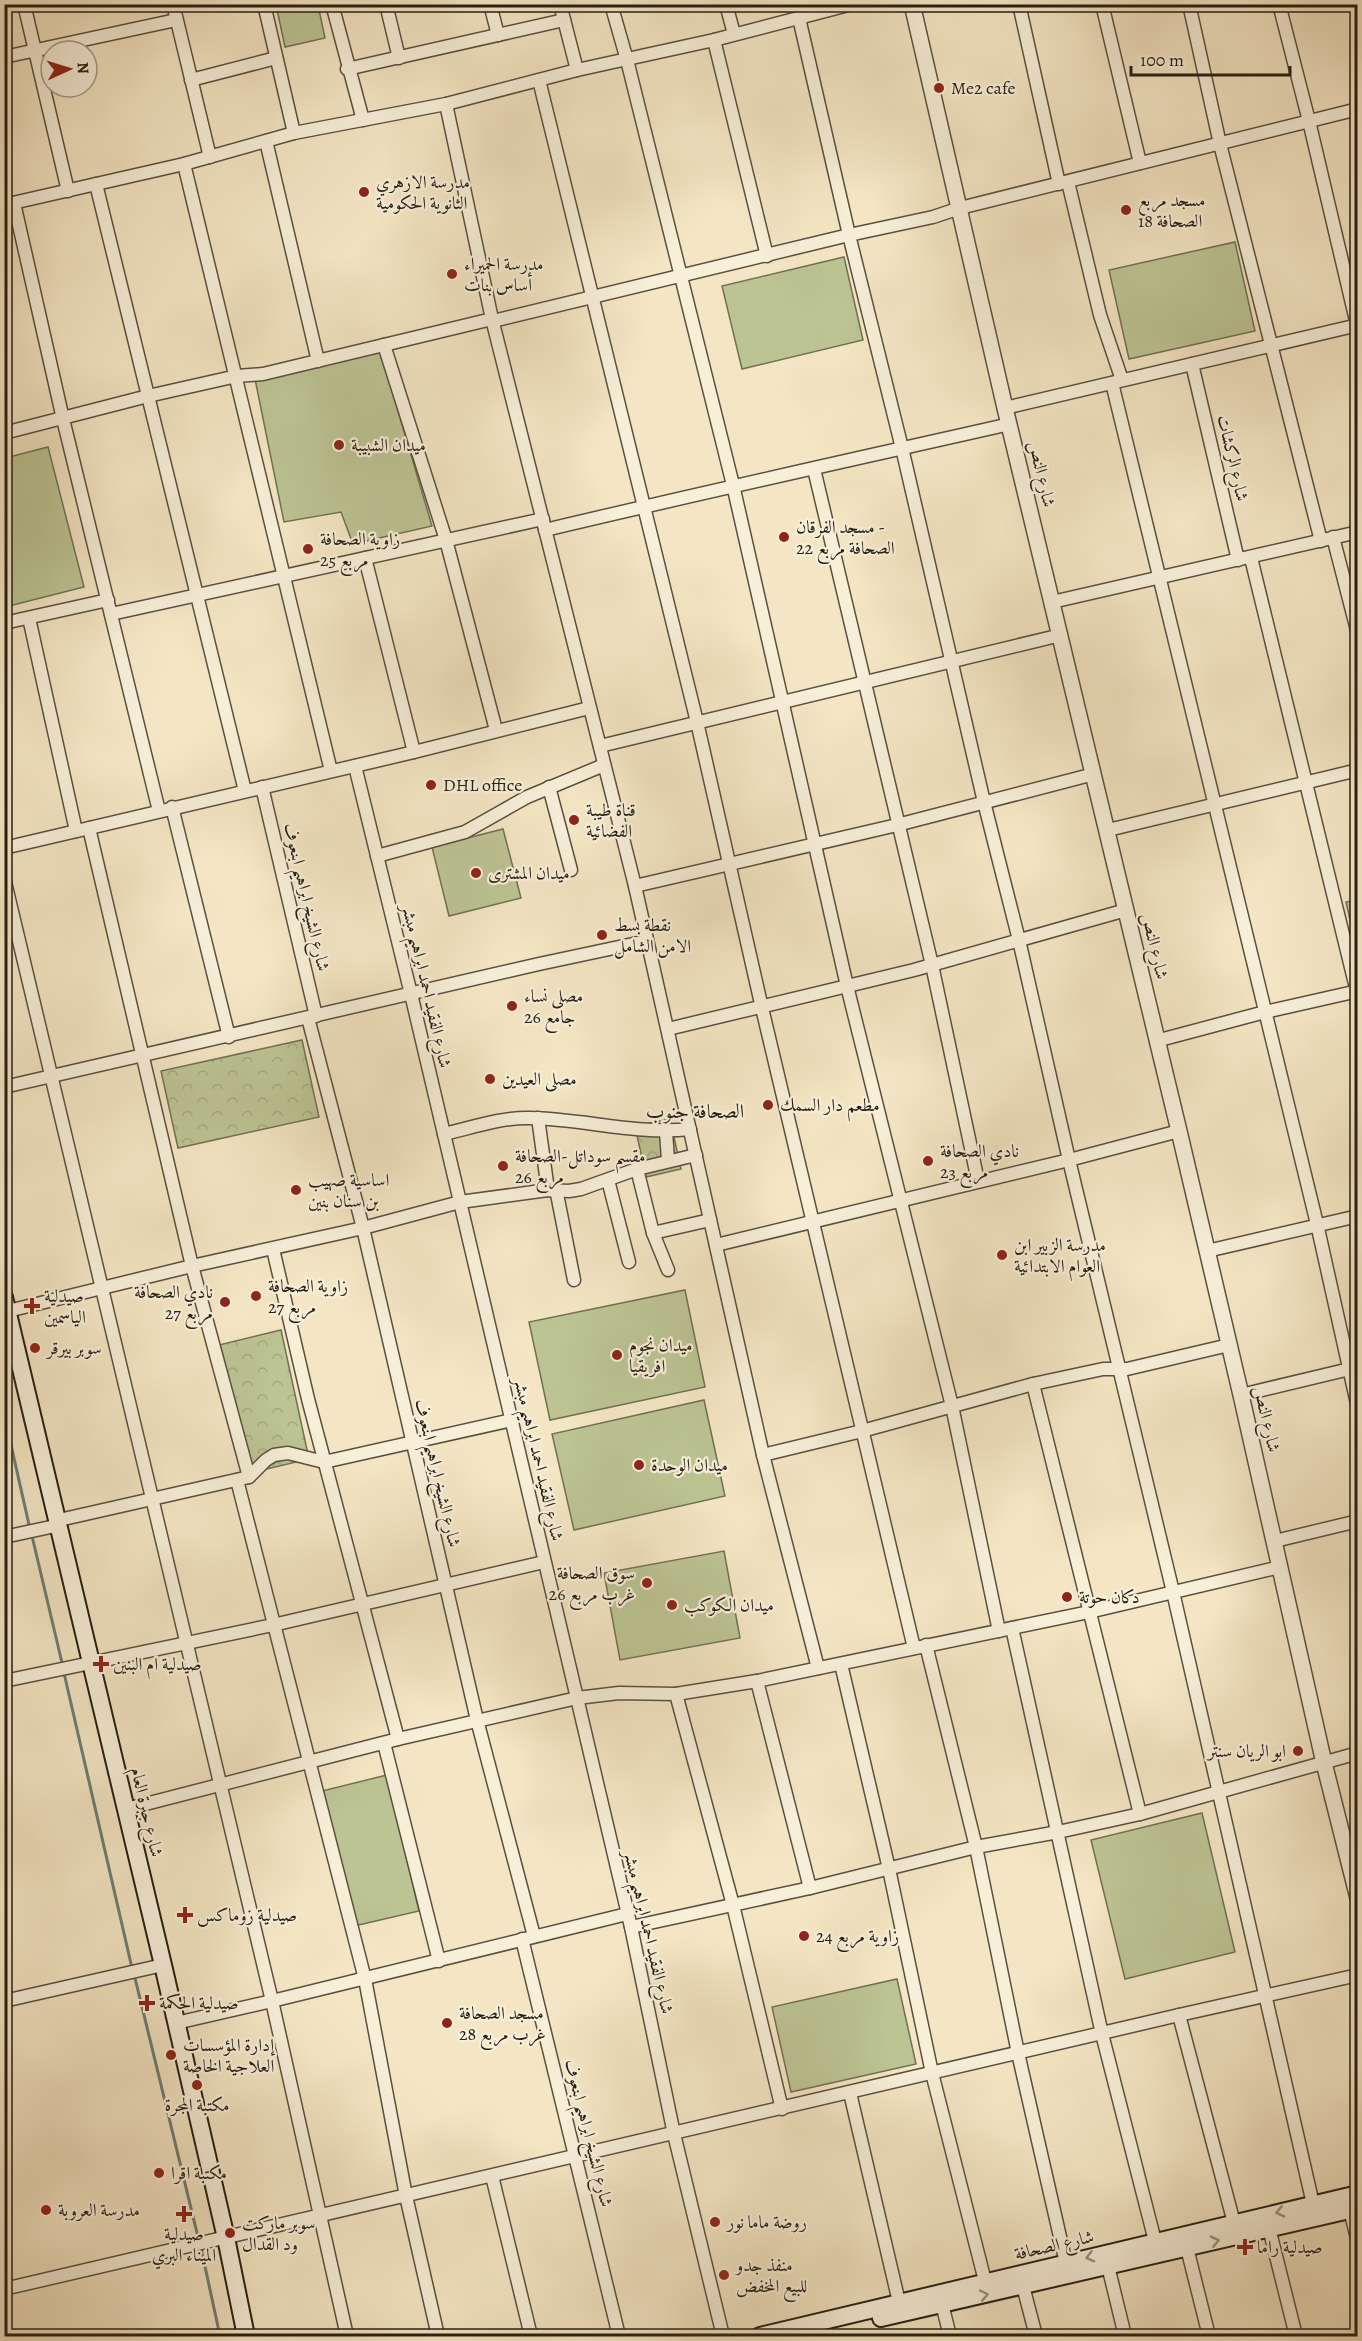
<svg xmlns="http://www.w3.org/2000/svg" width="1362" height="2341" font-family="Alegreya,Amiri,serif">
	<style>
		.forest { fill: url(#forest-crowns); stroke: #717154; stroke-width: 1.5 }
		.pitch { fill: #bcc494; stroke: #717154; stroke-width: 1.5 }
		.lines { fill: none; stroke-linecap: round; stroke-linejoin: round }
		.stream { stroke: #6d7f75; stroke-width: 3 }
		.minor-casing { stroke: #5a5040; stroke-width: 15 }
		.tertiary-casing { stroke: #5a5040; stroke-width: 18 }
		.secondary-casing { stroke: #261e14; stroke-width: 20 }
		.minor { stroke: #f8efd9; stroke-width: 12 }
		.tertiary { stroke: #f8efd9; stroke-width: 15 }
		.secondary { stroke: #f8efd9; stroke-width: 16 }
		.oneway { stroke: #9a9180 }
		.poi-dot { fill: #8f2418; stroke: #f8efd9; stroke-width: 2 }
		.labels { text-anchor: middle; stroke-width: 4.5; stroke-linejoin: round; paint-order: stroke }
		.poi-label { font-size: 18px; fill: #261e14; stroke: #f8efd9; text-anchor: start }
		.street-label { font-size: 18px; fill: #261e14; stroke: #f8efd9 }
		.neighbourhood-label { font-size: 20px; fill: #261e14; stroke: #f8efd9 }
	</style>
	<defs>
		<pattern id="forest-crowns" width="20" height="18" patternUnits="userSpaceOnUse" patternTransform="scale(1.5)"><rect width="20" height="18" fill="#bcc494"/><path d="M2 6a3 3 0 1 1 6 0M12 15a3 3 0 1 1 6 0" fill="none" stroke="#a1a87f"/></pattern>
	</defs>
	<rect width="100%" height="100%" fill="#f4e6c4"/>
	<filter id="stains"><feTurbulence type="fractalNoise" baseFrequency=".00333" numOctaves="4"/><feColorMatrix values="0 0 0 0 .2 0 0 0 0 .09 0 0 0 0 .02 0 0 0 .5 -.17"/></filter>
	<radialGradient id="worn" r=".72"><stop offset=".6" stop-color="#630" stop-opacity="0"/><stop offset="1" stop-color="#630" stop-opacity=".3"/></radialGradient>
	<g class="forest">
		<polygon points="302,1040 319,1117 178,1148 161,1071"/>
		<polygon points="670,1119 681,1169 646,1177 635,1126"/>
		<polygon points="281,1330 309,1459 250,1473 219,1345"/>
	</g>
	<g class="pitch">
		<polygon points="276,5 318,5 325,38 285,47"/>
		<polygon points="1235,242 1255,331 1129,359 1109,270"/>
		<polygon points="844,257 863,340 742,369 722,286"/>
		<polygon points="380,350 432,526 353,544 341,512 284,522 255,379"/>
		<polygon points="48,447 84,587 5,607 5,458"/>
		<polygon points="503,829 521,898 449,916 432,847"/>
		<polygon points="1357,900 1358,900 1357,951 1346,902"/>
		<polygon points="685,1290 705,1387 550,1420 529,1322"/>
		<polygon points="704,1400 725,1496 574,1530 552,1434"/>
		<polygon points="724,1551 740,1638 620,1660 604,1573"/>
		<polygon points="387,1775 419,1911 354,1926 322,1791"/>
		<polygon points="1202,1813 1235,1952 1125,1979 1091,1840"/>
		<polygon points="897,1979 916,2064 791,2092 772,2007"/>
	</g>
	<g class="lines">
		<g class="stream">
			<polyline points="4,1414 30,1529"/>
			<polyline points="32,1536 63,1667"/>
			<polyline points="64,1673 132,1968"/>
			<polyline points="134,1974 199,2241"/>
			<polyline points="201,2248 220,2336"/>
		</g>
		<g class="minor-casing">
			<g id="minor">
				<polyline points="24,4 68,191"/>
				<polyline points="173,4 210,157"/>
				<polyline points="264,4 294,133"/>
				<polyline points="332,4 363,120"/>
				<polyline points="386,4 399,58"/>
				<polyline points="490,4 498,35"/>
				<polyline points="560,4 577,70"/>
				<polyline points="611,4 627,60 733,485 847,986 952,1406 999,1631"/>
				<polyline points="726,4 734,34"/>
				<polyline points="1019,4 1059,184"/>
				<polyline points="1102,4 1140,163"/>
				<polyline points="1189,4 1220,144 1321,541"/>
				<polyline points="1279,4 1309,121 1358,329"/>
				<polyline points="799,18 849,235 902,448 984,802 1019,940 1069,1160 1173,1592 1313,2204"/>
				<polyline points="714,40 767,256"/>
				<polyline points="4,57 176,20"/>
				<polyline points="347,69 564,20"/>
				<polyline points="191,80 276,58"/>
				<polyline points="539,80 697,722 762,1008 914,1648"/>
				<polyline points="446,104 492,319 635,886 763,1455 818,1668"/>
				<polyline points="266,141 318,361"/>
				<polyline points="184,164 331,771"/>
				<polyline points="1068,182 1100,315 1122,380"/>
				<polyline points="96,184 245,791"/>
				<polyline points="14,203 63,419 159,811"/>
				<polyline points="4,205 184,164 294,133 446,104 577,70 714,40 852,4"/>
				<polyline points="493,321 849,235 933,217 960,208 1358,109"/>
				<polyline points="384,345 446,540 496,730"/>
				<polyline points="1192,364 1238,560"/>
				<polyline points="1112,383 1317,1224 1358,1408"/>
				<polyline points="1005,408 1358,325"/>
				<polyline points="4,433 148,396 237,376 263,374 492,319"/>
				<polyline points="814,469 932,965 978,1181"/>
				<path d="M545 530C700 493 855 459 1010 424"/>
				<polyline points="1333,537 1358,634"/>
				<polyline points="365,558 414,752"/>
				<polyline points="1251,558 1358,996"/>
				<polyline points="1052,602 1358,532"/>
				<polyline points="111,614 543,519"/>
				<polyline points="29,618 76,831"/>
				<polyline points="4,623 108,600"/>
				<polyline points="600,746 1061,635"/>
				<polyline points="355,766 411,994 631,1927 674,2134 723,2336"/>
				<polyline points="262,787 316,1016"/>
				<polyline points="549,787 571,870"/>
				<polyline points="172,807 229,1037"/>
				<polyline points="89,828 192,1266 249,1477"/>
				<polyline points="1108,830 1358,770"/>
				<polyline points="4,848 414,752 589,708"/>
				<polyline points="377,856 465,832 527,797 604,765"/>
				<polyline points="4,878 272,2001 347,2336"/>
				<polyline points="635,886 897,825 1094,774"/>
				<polyline points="308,1018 363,1228 477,1720 534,1936"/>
				<polyline points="668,1029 914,970 1126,910"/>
				<polyline points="1156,1041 1265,1012 1358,991"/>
				<polyline points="4,1087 539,964 647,941"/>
				<polyline points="538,1118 548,1190"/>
				<polyline points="666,1132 668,1160"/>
				<path d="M444 1134C471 1128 502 1117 530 1118 584 1119 637 1135 690 1129"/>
				<polyline points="637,1169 653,1233 668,1270"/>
				<polyline points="608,1180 629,1262"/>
				<polyline points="556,1189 574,1280"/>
				<polyline points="653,1233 710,1220"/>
				<polyline points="716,1245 1069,1160 1179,1131"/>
				<polyline points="273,1249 308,1399 398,1739"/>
				<polyline points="1207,1251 1358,1216"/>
				<polyline points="8,1311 192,1266 363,1228 460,1202 548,1190 569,1191 581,1189 637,1169 696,1155"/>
				<polyline points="1033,1384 1140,1814"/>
				<polyline points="1241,1395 1358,1367"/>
				<polyline points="763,1455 862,1431 1033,1384 1103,1369 1127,1369 1229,1345"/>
				<polyline points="237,1480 365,1979 406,2196 438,2336"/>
				<polyline points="59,1520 249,1477 266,1460 274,1455 288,1453 324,1462 512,1420"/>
				<polyline points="4,1537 60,1525"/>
				<polyline points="1275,1541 1358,1521"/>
				<polyline points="1012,1628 1102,2034 1155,2241"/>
				<polyline points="926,1645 976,1847 1018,2053 1066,2263"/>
				<polyline points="841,1664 889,1869 932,2073 985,2281"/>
				<polyline points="4,1681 273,1625 544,1562"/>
				<polyline points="757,1681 810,1888"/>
				<polyline points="676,1694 733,1905 782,2109"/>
				<polyline points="384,1743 439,1961"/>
				<polyline points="126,1809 398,1739 577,1698 619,1693 676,1694 757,1681 1089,1612 1280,1567"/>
				<polyline points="631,1927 810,1888 976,1847 1058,1832 1140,1814 1358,1753"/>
				<polyline points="522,1939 619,2336"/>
				<polyline points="4,2001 163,1965"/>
				<polyline points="1179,2015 1234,2223"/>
				<polyline points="176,2023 272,2001 627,1914"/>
				<polyline points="850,2093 899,2302"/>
				<polyline points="492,2176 531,2336"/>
				<polyline points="1350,2210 1358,2242"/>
				<polyline points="1269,2228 1296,2336"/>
				<polyline points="1187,2248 1209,2336"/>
				<polyline points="1108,2266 1125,2336"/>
				<polyline points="1023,2286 1036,2336"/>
				<polyline points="4,2289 1179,2015 1358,1975"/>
				<polyline points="942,2304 950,2336"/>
			</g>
		</g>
		<g class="tertiary-casing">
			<polyline id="tertiary" points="912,4 1005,408 1179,1131 1241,1395 1324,1763 1358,1898"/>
		</g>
		<g class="secondary-casing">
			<g id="secondary">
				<polyline points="4,1297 163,1965 226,2238 246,2336"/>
				<polyline points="881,2318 1358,2208"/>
				<polyline points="760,2336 1358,2194"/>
			</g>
		</g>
		<use href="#minor" class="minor"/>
		<use href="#tertiary" class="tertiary"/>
		<use href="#secondary" class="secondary"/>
	</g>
	<defs><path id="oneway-chevron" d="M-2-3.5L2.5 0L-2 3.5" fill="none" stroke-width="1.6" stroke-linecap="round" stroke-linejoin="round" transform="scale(1.5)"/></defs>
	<g class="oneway">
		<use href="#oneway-chevron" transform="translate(1280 2212) rotate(167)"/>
		<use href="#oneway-chevron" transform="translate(1215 2241) rotate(-13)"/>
		<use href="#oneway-chevron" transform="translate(1090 2257) rotate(166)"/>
		<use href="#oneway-chevron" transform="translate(984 2295) rotate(-12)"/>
	</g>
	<g class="poi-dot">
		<circle cx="939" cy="88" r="6"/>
		<circle cx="364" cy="192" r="6"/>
		<circle cx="1126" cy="210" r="6"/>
		<circle cx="452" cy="274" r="6"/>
		<circle cx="339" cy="445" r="6"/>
		<circle cx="784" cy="537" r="6"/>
		<circle cx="308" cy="549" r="6"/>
		<circle cx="431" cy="785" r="6"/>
		<circle cx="574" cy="820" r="6"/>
		<circle cx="476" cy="873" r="6"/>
		<circle cx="602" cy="935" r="6"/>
		<circle cx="512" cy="1006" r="6"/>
		<circle cx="490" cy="1079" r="6"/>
		<circle cx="768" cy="1105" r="6"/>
		<circle cx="928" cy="1161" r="6"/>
		<circle cx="503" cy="1166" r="6"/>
		<circle cx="296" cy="1190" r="6"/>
		<circle cx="1002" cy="1255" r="6"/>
		<circle cx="256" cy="1296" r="6"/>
		<circle cx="225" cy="1302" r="6"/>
		<path d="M29 1297h6v6h6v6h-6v6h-6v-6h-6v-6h6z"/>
		<circle cx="35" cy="1348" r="6"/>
		<circle cx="617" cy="1355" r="6"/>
		<circle cx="639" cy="1465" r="6"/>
		<circle cx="647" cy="1583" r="6"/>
		<circle cx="1067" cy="1597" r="6"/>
		<circle cx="672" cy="1605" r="6"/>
		<path d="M98 1655h6v6h6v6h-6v6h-6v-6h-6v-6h6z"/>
		<circle cx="1298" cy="1751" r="6"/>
		<path d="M182 1906h6v6h6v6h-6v6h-6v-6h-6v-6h6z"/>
		<circle cx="804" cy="1936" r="6"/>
		<path d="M144 1994h6v6h6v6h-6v6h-6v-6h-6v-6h6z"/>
		<circle cx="447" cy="2023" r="6"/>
		<circle cx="171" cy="2055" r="6"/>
		<circle cx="197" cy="2085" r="6"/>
		<circle cx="159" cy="2173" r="6"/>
		<circle cx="46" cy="2210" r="6"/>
		<path d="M181 2205h6v6h6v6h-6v6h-6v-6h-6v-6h6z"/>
		<circle cx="715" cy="2222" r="6"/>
		<circle cx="230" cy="2233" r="6"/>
		<path d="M1242 2238h6v6h6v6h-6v6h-6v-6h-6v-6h6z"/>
		<circle cx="724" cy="2275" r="6"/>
	</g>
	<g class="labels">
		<g class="poi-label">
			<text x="951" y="94">Me2 cafe</text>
			<text x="376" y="188">مدرسة الازهري<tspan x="376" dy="21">الثانوية الحكومية</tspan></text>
			<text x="1138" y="206">مسجد مربع<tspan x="1138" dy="21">18 الصحافة</tspan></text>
			<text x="464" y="270">مدرسة الحميراء<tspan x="464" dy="21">أساس بنات</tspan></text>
			<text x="351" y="451">ميدان الشبيبة</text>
			<text x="796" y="533">مسجد الفرقان -<tspan x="796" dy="21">الصحافة مربع 22</tspan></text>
			<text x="320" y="545">زاوية الصحافة<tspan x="320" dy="21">مربع 25</tspan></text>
			<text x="443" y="791">DHL office</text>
			<text x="586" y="816">قناة طيبة<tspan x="586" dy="21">الفضائية</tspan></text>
			<text x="488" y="879">ميدان المشترى</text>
			<text x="614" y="931">نقطة بسط<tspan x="614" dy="21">الامن الشامل</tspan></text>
			<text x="524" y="1002">مصلى نساء<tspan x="524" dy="21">جامع 26</tspan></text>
			<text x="502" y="1085">مصلى العيدين</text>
			<text x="780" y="1111">مطعم دار السمك</text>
			<text x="940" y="1157">نادي الصحافة<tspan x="940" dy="21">مربع 23</tspan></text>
			<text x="515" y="1162">مقسم سوداتل-الصحافة<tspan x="515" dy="21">مربع 26</tspan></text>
			<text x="308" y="1186">اساسية صهيب<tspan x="308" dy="21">بن سنان بنين</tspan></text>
			<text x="1014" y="1251">مدرسة الزبير ابن<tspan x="1014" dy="21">العوام الابتدائية</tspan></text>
			<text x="268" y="1292">زاوية الصحافة<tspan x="268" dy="21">مربع 27</tspan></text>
			<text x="213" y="1298" text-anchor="end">نادي الصحافة<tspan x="213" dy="21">مربع 27</tspan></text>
			<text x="44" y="1302">صيدلية<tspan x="44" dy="21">الياسمين</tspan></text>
			<text x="629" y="1351">ميدان نجوم<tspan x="629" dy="21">افريقيا</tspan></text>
			<text x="47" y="1354">سوبر بيرقر</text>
			<text x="651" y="1471">ميدان الوحدة</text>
			<text x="635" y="1579" text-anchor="end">سوق الصحافة<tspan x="635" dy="21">غرب مربع 26</tspan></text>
			<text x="1079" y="1603">دكان حوتة</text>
			<text x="684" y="1611">ميدان الكوكب</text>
			<text x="113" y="1670">صيدلية ام البنين</text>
			<text x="1286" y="1757" text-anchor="end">ابو الريان سنتر</text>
			<text x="197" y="1921">صيدلية زوماكس</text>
			<text x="816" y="1942">زاوية مربع 24</text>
			<text x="159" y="2009">صيدلية الحكمة</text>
			<text x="459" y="2019">مسجد الصحافة<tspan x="459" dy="21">غرب مربع 28</tspan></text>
			<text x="183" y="2051">إدارة المؤسسات<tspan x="183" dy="21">العلاجية الخاصة</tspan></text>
			<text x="197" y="2111" text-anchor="middle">مكتبة المجرة</text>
			<text x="171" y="2179">مكتبة اقرا</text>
			<text x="58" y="2216">مدرسة العروبة</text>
			<text x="727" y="2228">روضة ماما نور</text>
			<text x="242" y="2229">سوبر ماركت<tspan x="242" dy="21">ود القدال</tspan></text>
			<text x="184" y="2240" text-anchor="middle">صيدلية<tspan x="184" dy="21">الميناء البري</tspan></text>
			<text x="1257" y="2253">صيدلية راما</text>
			<text x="736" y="2271">منفذ جدو<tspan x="736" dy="21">للبيع المخفض</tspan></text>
		</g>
		<g class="street-label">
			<text transform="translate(1233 458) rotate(77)" y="6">شارع الركشات</text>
			<text transform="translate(1042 474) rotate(77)" y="6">شارع النص</text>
			<text transform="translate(307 897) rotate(77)" y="6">شارع الشيخ ابراهيم ابنعوف</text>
			<text transform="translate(1155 946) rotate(77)" y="6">شارع النص</text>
			<text transform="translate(427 986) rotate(77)" y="6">شارع الفقيد احمد ابراهيم مبشر</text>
			<text transform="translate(1267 1419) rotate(77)" y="6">شارع النص</text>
			<text transform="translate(539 1459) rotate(77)" y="6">شارع الفقيد احمد ابراهيم مبشر</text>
			<text transform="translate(438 1473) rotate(77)" y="6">شارع الشيخ ابراهيم ابنعوف</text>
			<text transform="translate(147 1812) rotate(77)" y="6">شارع جبرة العام</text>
			<text transform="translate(649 1932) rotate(77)" y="6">شارع الفقيد احمد ابراهيم مبشر</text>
			<text transform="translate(589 2133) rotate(76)" y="6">شارع الشيخ ابراهيم ابنعوف</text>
			<text transform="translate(1054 2245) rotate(-13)" y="6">شارع الصحافة</text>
		</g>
		<g class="neighbourhood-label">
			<text x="695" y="1118">الصحافة جنوب</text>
		</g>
	</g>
	<rect width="1362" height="2341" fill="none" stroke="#f4e6c4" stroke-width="24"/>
	<rect x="6" y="6" width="1350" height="2329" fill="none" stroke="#261e14" stroke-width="3"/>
	<rect x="12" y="12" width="1338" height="2317" fill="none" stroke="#261e14" stroke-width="1.5"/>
	<g transform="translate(69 69) rotate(86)"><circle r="28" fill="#f8efd9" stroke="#a49b8a" stroke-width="1.5"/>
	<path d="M0-4.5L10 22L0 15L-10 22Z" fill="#8f2418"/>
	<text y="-9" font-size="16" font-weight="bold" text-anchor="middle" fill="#261e14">N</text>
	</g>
	<path d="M1131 66v9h159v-9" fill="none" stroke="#261e14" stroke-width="3"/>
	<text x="1140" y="66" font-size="18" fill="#261e14" stroke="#f8efd9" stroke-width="4.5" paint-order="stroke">100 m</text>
	<rect width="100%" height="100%" filter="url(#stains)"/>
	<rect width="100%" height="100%" fill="url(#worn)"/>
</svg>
